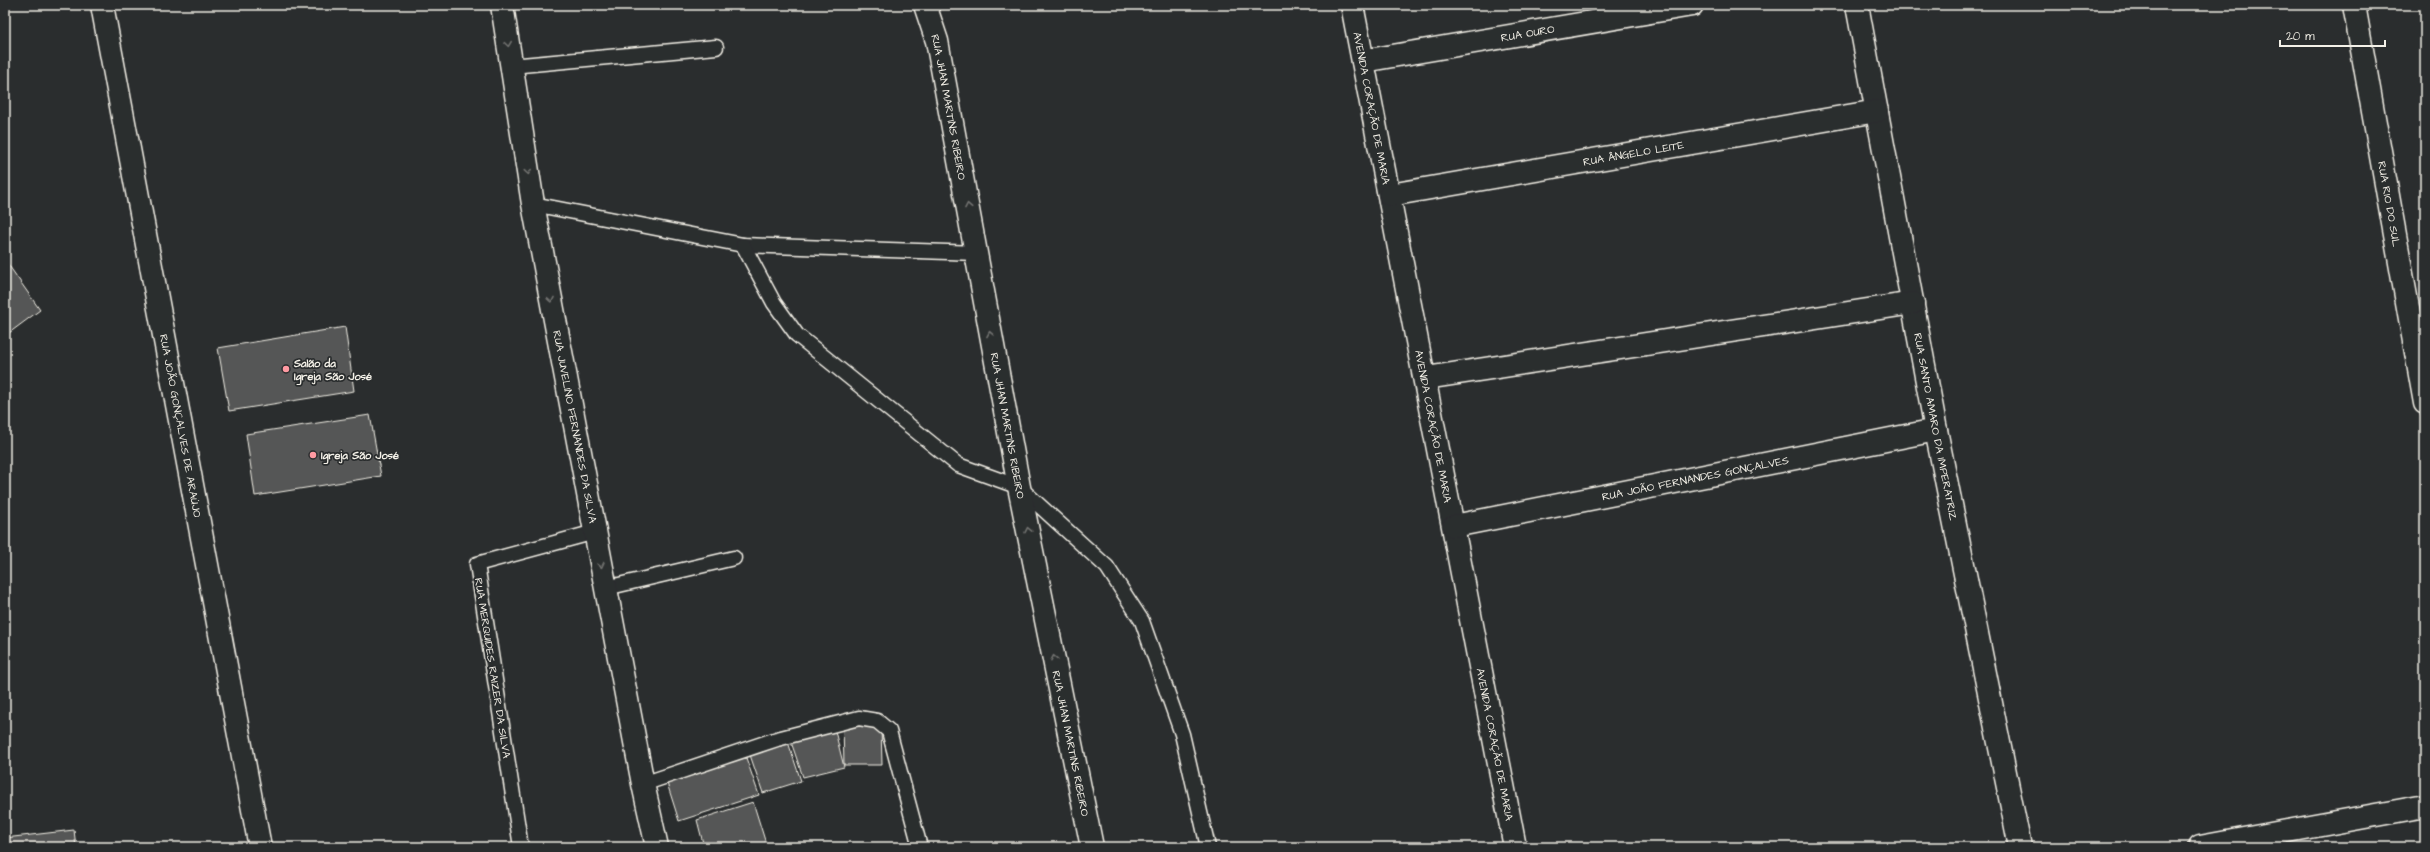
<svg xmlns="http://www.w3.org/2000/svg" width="2430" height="852" font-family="'Architects Daughter',sans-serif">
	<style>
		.building { fill: #555756; stroke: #f4f1e8 }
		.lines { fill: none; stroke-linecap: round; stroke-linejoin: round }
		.lane-casing { stroke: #f4f1e8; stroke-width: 17 }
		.street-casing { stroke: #f4f1e8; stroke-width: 25 }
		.lane { stroke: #2a2d2e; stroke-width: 14 }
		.street { stroke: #2a2d2e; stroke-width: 22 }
		.oneway { stroke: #71726f }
		.poi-dot { fill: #ff9aa2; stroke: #2a2d2e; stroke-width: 1.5 }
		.labels { text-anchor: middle; stroke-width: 3.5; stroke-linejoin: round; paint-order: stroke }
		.street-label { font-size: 11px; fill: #f4f1e8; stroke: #2a2d2e }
		.poi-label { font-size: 11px; font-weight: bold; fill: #f4f1e8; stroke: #2a2d2e; text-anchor: start }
	</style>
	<rect width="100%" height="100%" fill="#2a2d2e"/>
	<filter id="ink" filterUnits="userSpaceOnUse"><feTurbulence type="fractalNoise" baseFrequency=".025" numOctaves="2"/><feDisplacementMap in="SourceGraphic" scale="8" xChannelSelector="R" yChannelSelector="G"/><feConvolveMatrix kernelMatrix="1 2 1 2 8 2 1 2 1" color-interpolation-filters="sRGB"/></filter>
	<g filter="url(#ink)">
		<g class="building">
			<polygon points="5,260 40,310 5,336"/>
			<polygon points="345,327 354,391 229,411 218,348"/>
			<polygon points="370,415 381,476 255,496 246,434"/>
			<polygon points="843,725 881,726 882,765 844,765"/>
			<polygon points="834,727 844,767 803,777 790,739"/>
			<polygon points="787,739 801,781 763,793 749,752"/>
			<polygon points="745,755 759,795 679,821 666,780"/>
			<polygon points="753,802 767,847 704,847 697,820"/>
			<polygon points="74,830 76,847 5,847 5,838"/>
		</g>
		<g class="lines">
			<g class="lane-casing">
				<g id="lane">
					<polyline points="511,66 716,47"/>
					<polyline points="533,204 743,245 977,253"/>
					<polyline points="743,245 774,303 797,335 958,465 1019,487 1107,567 1142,621 1182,734 1208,847"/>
					<polyline points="606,588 734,558"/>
					<polyline points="643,784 777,739 859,718 877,721 889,731 920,847"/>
					<polyline points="521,847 477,564 595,532"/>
				</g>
			</g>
			<g class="street-casing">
				<g id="street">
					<path id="s1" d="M102 5 260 847"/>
					<path id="s2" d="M502 5 533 204 643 784 657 847"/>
					<path id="s3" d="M925 5 937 41 1019 487 1092 847"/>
					<path id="s4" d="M1352 5 1515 847"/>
					<path id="s5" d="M1857 5 1936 430 2020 847"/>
					<path id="s6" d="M2354 5 2425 403"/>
					<path id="s7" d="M1363 61 1692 5"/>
					<path id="s8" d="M1390 195 1877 111"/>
					<polyline points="1426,378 1913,303"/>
					<path id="s9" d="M1454 526 1936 430"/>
					<polyline points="2200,847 2425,806"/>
				</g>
			</g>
			<use href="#lane" class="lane"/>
			<use href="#street" class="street"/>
		</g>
		<defs><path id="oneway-chevron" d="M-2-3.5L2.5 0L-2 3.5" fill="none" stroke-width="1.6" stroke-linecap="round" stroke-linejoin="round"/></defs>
		<g class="oneway">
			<use href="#oneway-chevron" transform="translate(508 44) rotate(82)"/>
			<use href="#oneway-chevron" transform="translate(528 172) rotate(81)"/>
			<use href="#oneway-chevron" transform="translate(968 206) rotate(-101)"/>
			<use href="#oneway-chevron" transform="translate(551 300) rotate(79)"/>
			<use href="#oneway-chevron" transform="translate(990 334) rotate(-100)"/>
			<use href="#oneway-chevron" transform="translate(1028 530) rotate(-102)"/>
			<use href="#oneway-chevron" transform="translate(601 565) rotate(77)"/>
			<use href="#oneway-chevron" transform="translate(1054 658) rotate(-102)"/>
		</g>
	</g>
	<g class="poi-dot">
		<circle cx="286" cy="369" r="4"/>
		<circle cx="313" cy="455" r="4"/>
	</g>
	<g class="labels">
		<g class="street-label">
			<text dy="4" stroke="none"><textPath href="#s7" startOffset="167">RUA OURO</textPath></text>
			<text dy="4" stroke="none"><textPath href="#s3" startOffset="105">RUA JHAN MARTINS RIBEIRO</textPath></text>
			<text dy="4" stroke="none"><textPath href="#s4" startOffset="105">AVENIDA CORAÇÃO DE MARIA</textPath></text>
			<text dy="4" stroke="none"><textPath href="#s8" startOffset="247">RUA ÂNGELO LEITE</textPath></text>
			<text dy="4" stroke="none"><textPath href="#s6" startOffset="202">RUA RIO DO SUL</textPath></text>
			<text dy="4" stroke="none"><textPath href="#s1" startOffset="428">RUA JOÃO GONÇALVES DE ARAÚJO</textPath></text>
			<text dy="4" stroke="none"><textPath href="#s3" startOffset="429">RUA JHAN MARTINS RIBEIRO</textPath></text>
			<text dy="4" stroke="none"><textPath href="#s4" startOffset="429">AVENIDA CORAÇÃO DE MARIA</textPath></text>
			<text dy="4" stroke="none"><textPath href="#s5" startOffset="429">RUA SANTO AMARO DA IMPERATRIZ</textPath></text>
			<text dy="4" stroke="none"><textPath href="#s2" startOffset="428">RUA JUVELINO FERNANDES DA SILVA</textPath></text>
			<text dy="4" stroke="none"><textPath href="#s9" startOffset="246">RUA JOÃO FERNANDES GONÇALVES</textPath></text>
			<text transform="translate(493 668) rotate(81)" y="4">RUA MERQUIDES RAIZER DA SILVA</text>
			<text dy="4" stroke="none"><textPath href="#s3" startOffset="753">RUA JHAN MARTINS RIBEIRO</textPath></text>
			<text dy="4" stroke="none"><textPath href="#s4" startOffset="753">AVENIDA CORAÇÃO DE MARIA</textPath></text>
		</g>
		<g class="poi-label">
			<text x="294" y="367">Salão da<tspan x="294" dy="13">Igreja São José</tspan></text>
			<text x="321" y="459">Igreja São José</text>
		</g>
	</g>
	<rect width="2430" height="852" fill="none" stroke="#2a2d2e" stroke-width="20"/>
	<rect x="10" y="10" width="2410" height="832" fill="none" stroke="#f4f1e8" stroke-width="1.5" filter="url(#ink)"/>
	<path d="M2280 40v6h105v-6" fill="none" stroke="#f4f1e8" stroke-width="2"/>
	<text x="2286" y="40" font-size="12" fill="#f4f1e8" stroke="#2a2d2e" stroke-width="3" paint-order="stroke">20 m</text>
</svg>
